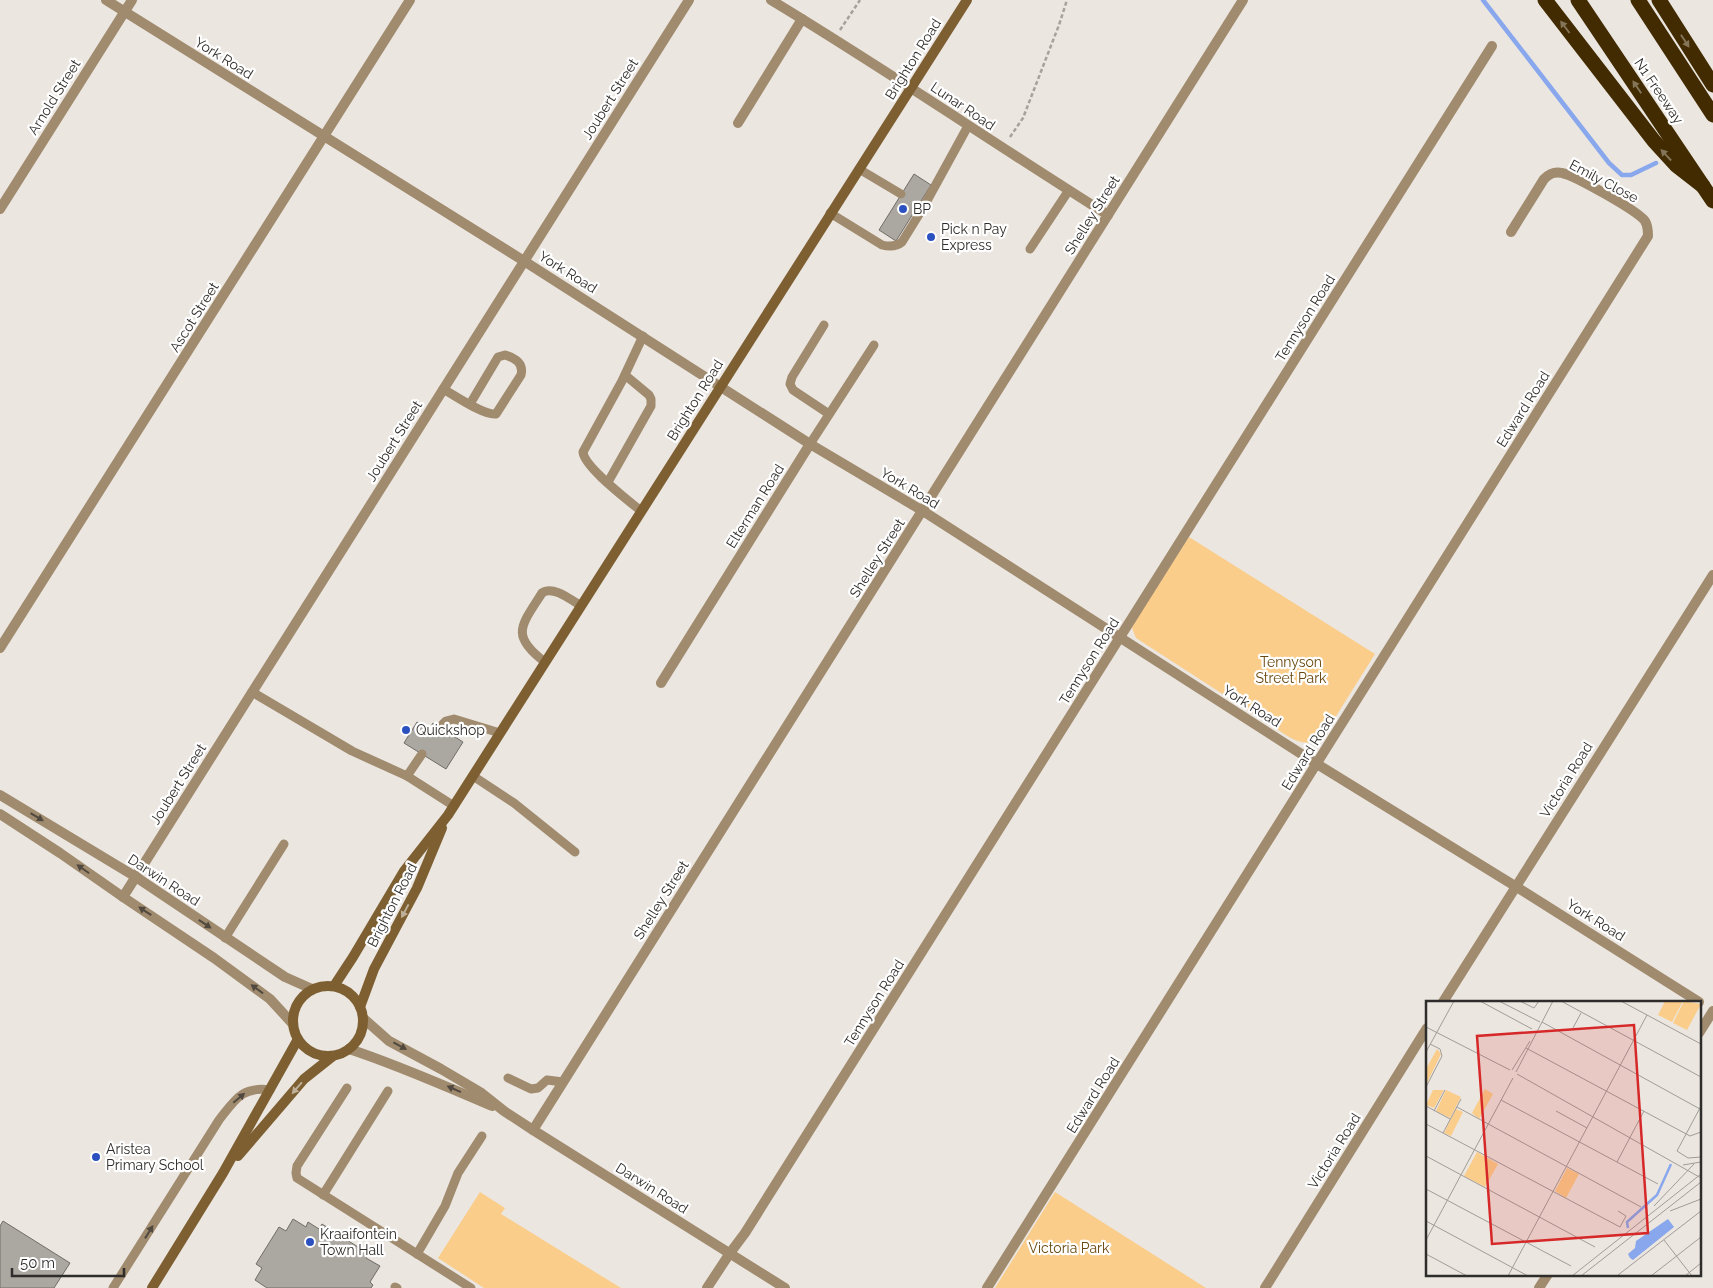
<svg xmlns="http://www.w3.org/2000/svg" width="1713" height="1288" font-family="Raleway,sans-serif">
	<style>
		.green { fill: #fbcd8a }
		.lines { fill: none; stroke-linecap: round; stroke-linejoin: round }
		.stream { stroke: #89a7ed; stroke-width: 4.5 }
		.building { fill: #aba7a1; stroke: #706c67 }
		.path { stroke: #a5a19d; stroke-width: 2.5; stroke-dasharray: 4 2.5; stroke-linecap: butt }
		.service { stroke: #a08b6e; stroke-width: 9 }
		.minor { stroke: #a08b6e; stroke-width: 10 }
		.tertiary { stroke: #a08b6e; stroke-width: 10 }
		.secondary { stroke: #7d5f32; stroke-width: 10 }
		.motorway { stroke: #422b00; stroke-width: 15 }
		.oneway { fill: #847559 }
		.oneway2 { fill: #51493f }
		.oneway3 { fill: #beaf98 }
		.poi-dot { fill: #2b51c0; stroke: #fff; stroke-width: 2 }
		.labels { text-anchor: middle; stroke-width: 4.5; stroke-linejoin: round; paint-order: stroke }
		.street-label { font-size: 14px; fill: #2f2d2b; stroke: #fff }
		.poi-label { font-size: 14px; fill: #2f2d2b; stroke: #fff; text-anchor: start }
		.park-label { font-size: 14px; fill: #6a4910; stroke: #fff }
		.inset-river { fill: none; stroke: #89a7ed; stroke-width: 2.5 }
		.inset-road { fill: none; stroke: #a09c98; stroke-width: 1 }
		.view { fill: #d62828; fill-opacity: 0.15; stroke: #d62828; stroke-width: 2.5 }
		.inset-edge { fill: none; stroke: #2f2d2b; stroke-width: 2.5 }
	</style>
	<rect width="100%" height="100%" fill="#ebe6e0"/>
	<g class="green">
		<path d="M1189 537 1375 654 1323 737C1311 745 1302 744 1289 737L1136 638 1132 628 1135 621Z"/>
		<polygon points="480,1192 505,1208 501,1214 621,1288 484,1288 438,1258"/>
		<polygon points="1055,1192 1206,1288 995,1288"/>
	</g>
	<g class="lines">
		<polyline class="stream" points="1483,0 1609,163 1622,175 1631,175 1656,163"/>
	</g>
	<g class="building">
		<polygon points="914,174 931,185 896,241 879,230"/>
		<polygon points="417,722 429,730 433,723 463,742 446,769 404,743"/>
		<polygon points="293,1219 306,1227 308,1222 319,1229 322,1224 369,1254 366,1258 380,1266 370,1282 373,1285 371,1288 267,1288 255,1280 262,1268 256,1264 279,1227 286,1231"/>
		<polygon points="3,1221 70,1263 54,1288 0,1288 0,1226"/>
	</g>
	<g class="lines">
		<g class="path">
			<polyline points="840,30 860,0"/>
			<polyline points="1010,137 1023,118 1059,25 1067,0"/>
		</g>
		<g class="service">
			<polyline points="859,169 901,194"/>
			<path d="M830 213 882 245C890 247 896 247 902 242L923 208 968 126"/>
			<polyline points="1030,249 1069,190"/>
			<polyline points="824,325 792,377 790,384 793,390 829,414"/>
			<path d="M443 389C454 395 484 416 496 414L521 375C524 363 515 358 505 355L498 357 470 404"/>
			<polyline points="810,444 874,345"/>
			<polyline points="608,482 651,406 651,399 649,395 625,375"/>
			<path d="M641 511C628 500 584 467 583 452L622 381 643 336"/>
			<path d="M545 662C509 635 522 625 542 593 553 585 571 600 581 606"/>
			<polyline points="252,692 352,751 407,776 454,806"/>
			<polyline points="440,727 446,721 454,719 500,733"/>
			<polyline points="407,776 422,754"/>
			<polyline points="473,776 514,803 575,852"/>
			<polyline points="225,938 284,844"/>
			<polyline points="508,1078 531,1089 538,1088 547,1080 563,1082"/>
			<polyline points="347,1088 297,1166 296,1173 297,1178 471,1288"/>
			<polyline points="323,1195 388,1091"/>
			<polyline points="417,1254 445,1206 458,1173 482,1136"/>
			<polyline points="395,1287 397,1288"/>
			<path d="M113 1288 219 1120C235 1100 242 1086 270 1090"/>
		</g>
		<g class="minor">
			<polyline points="106,0 524,261 810,444 923,511 1317,764 1515,886 1699,1002"/>
			<path d="M771 0C885 69 995 144 1108 215"/>
			<polyline points="738,123 802,19"/>
			<polyline points="0,209 132,0"/>
			<polyline points="0,648 410,0"/>
			<polyline points="661,683 810,444"/>
			<polyline points="123,897 689,0"/>
			<polyline points="1443,1002 1713,575"/>
			<polyline points="1699,1033 1713,1011"/>
			<polyline points="533,1130 1243,0"/>
			<polyline points="707,1288 730,1253 745,1233 1492,46"/>
			<path d="M987 1288 1648 236C1648 231 1648 226 1645 221 1638 211 1574 175 1562 173 1554 171 1549 174 1544 179L1511 232"/>
			<polyline points="1265,1288 1427,1028"/>
			<polyline points="1539,1288 1548,1274"/>
		</g>
		<g class="tertiary">
			<polyline points="0,795 136,877 285,977 312,989"/>
			<polyline points="0,814 60,853 123,897 214,958 270,999 292,1023"/>
			<polyline points="363,1018 389,1041 441,1069 480,1092 504,1111 533,1130 785,1288"/>
			<path d="M349 1049C398 1065 445 1086 492 1106"/>
		</g>
		<g class="secondary">
			<circle cx="328" cy="1021" r="35"/>
			<polyline points="334,986 353,957 404,871 448,815 967,0"/>
			<polyline points="360,1007 374,969 417,888 442,828"/>
			<polyline points="238,1156 304,1079 333,1056"/>
			<polyline points="152,1288 223,1173 298,1039"/>
		</g>
		<g class="motorway">
			<polyline points="1545,0 1654,141 1676,165 1703,186"/>
			<polyline points="1578,0 1713,201"/>
			<polyline points="1638,0 1713,115"/>
			<polyline points="1659,0 1713,85"/>
		</g>
	</g>
	<defs><path id="oneway-solid" d="M-6-.8H1V-3.2L6.5 0L1 3.2V.8H-6Z" transform="scale(1.25)"/></defs>
	<g class="oneway">
		<use href="#oneway-solid" transform="translate(1565 27) rotate(-127)"/>
		<use href="#oneway-solid" transform="translate(1685 41) rotate(57)"/>
		<use href="#oneway-solid" transform="translate(1637 87) rotate(-124)"/>
		<use href="#oneway-solid" transform="translate(1666 155) rotate(-133)"/>
	</g>
	<g class="oneway2">
		<use href="#oneway-solid" transform="translate(37 817) rotate(31)"/>
		<use href="#oneway-solid" transform="translate(83 869) rotate(-145)"/>
		<use href="#oneway-solid" transform="translate(145 911) rotate(-147)"/>
		<use href="#oneway-solid" transform="translate(205 924) rotate(34)"/>
		<use href="#oneway-solid" transform="translate(257 989) rotate(-144)"/>
		<use href="#oneway-solid" transform="translate(400 1046) rotate(28)"/>
		<use href="#oneway-solid" transform="translate(454 1089) rotate(-156)"/>
		<use href="#oneway-solid" transform="translate(239 1098) rotate(-40)"/>
		<use href="#oneway-solid" transform="translate(149 1232) rotate(-58)"/>
	</g>
	<g class="oneway3">
		<use href="#oneway-solid" transform="translate(405 911) rotate(118)"/>
		<use href="#oneway-solid" transform="translate(297 1088) rotate(131)"/>
	</g>
	<g class="poi-dot">
		<circle cx="903" cy="209" r="5"/>
		<circle cx="931" cy="237" r="5"/>
		<circle cx="406" cy="730" r="5"/>
		<circle cx="96" cy="1157" r="5"/>
		<circle cx="310" cy="1242" r="5"/>
	</g>
	<g class="labels">
		<g class="street-label">
			<text transform="translate(224 58) rotate(32)" y="5">York Road</text>
			<text transform="translate(913 59) rotate(-58)" y="5">Brighton Road</text>
			<text transform="translate(1659 91) rotate(56)" y="5">N1 Freeway</text>
			<text transform="translate(54 97) rotate(-58)" y="5">Arnold Street</text>
			<text transform="translate(610 99) rotate(-58)" y="5">Joubert Street</text>
			<text transform="translate(963 106) rotate(34)" y="5">Lunar Road</text>
			<text transform="translate(1604 181) rotate(28)" y="5">Emily Close</text>
			<text transform="translate(1092 215) rotate(-58)" y="5">Shelley Street</text>
			<text transform="translate(568 272) rotate(32)" y="5">York Road</text>
			<text transform="translate(194 317) rotate(-58)" y="5">Ascot Street</text>
			<text transform="translate(1305 318) rotate(-58)" y="5">Tennyson Road</text>
			<text transform="translate(695 400) rotate(-58)" y="5">Brighton Road</text>
			<text transform="translate(1523 409) rotate(-58)" y="5">Edward Road</text>
			<text transform="translate(394 441) rotate(-58)" y="5">Joubert Street</text>
			<text transform="translate(910 488) rotate(31)" y="5">York Road</text>
			<text transform="translate(755 506) rotate(-58)" y="5">Elterman Road</text>
			<text transform="translate(877 558) rotate(-58)" y="5">Shelley Street</text>
			<text transform="translate(1089 661) rotate(-58)" y="5">Tennyson Road</text>
			<text transform="translate(1252 706) rotate(32)" y="5">York Road</text>
			<text transform="translate(1308 752) rotate(-58)" y="5">Edward Road</text>
			<text transform="translate(1566 780) rotate(-58)" y="5">Victoria Road</text>
			<text transform="translate(178 784) rotate(-58)" y="5">Joubert Street</text>
			<text transform="translate(164 880) rotate(33)" y="5">Darwin Road</text>
			<text transform="translate(661 900) rotate(-58)" y="5">Shelley Street</text>
			<text transform="translate(392 905) rotate(-63)" y="5">Brighton Road</text>
			<text transform="translate(1596 920) rotate(32)" y="5">York Road</text>
			<text transform="translate(874 1003) rotate(-58)" y="5">Tennyson Road</text>
			<text transform="translate(1093 1095) rotate(-58)" y="5">Edward Road</text>
			<text transform="translate(1334 1151) rotate(-58)" y="5">Victoria Road</text>
			<text transform="translate(652 1188) rotate(32)" y="5">Darwin Road</text>
		</g>
		<g class="poi-label">
			<text x="913" y="214">BP</text>
			<text x="941" y="234">Pick n Pay<tspan x="941" dy="16">Express</tspan></text>
			<text x="416" y="735">Quickshop</text>
			<text x="106" y="1154">Aristea<tspan x="106" dy="16">Primary School</tspan></text>
			<text x="320" y="1239">Kraaifontein<tspan x="320" dy="16">Town Hall</tspan></text>
		</g>
		<g class="park-label">
			<text x="1291" y="667">Tennyson<tspan x="1291" dy="16">Street Park</tspan></text>
			<text x="1069" y="1253">Victoria Park</text>
		</g>
	</g>
	<g transform="translate(1426 1001)">
		<rect width="275" height="275" fill="#ebe6e0"/>
		<path d="M239 0H257L246 21 232 14ZM258 0 275 3 261 29 247 22ZM11 48 15 53 1 82 0 68ZM59 88 67 93 53 118 46 112ZM7 89H18L8 107 0 104ZM20 89 35 96 24 117 10 110ZM30 108 37 111 25 135 18 132ZM51 151 72 163 59 186 38 175ZM141 167 153 173 140 197 129 190Z" fill="#fbcd8a"/>
		<path d="M242 218 248 226 207 259 204 257 202 253 209 247 210 240Z" fill="#89a7ed"/>
		<path class="inset-river" d="M202 227 201 221 231 194 245 163"/>
		<path class="inset-road" d="M54 0 106 28M73 0 114 21M94 0 108 7 113 0M135 0 275 76M195 0 275 43M116 21 274 108M0 26 84 69M147 27 155 12M100 47 264 135 275 131M0 51 28 0M86 69 104 40M90 71 127 0M91 73 275 177M0 86 16 55 14 48 4 43M75 99 232 183M0 105 24 118M275 105 251 150 262 157 275 156M31 106 215 206M8 110 19 89M130 110 161 127M0 123 194 226 200 215 192 210M17 132 35 98M0 155 169 246M191 161 218 110M257 164 275 161M0 188 145 265M228 205 268 163M244 210 275 198M0 220 102 275M0 239 87 77M238 239 266 275M0 253 41 275M192 274 275 210M82 275 221 14M146 275 275 173M155 275 275 181M225 275 275 236M259 275 275 262"/>
		<path class="view" d="M208 24 222 232 66 243 51 35Z"/>
		<rect width="275" height="275" class="inset-edge"/>
	</g>
	<path d="M12 1268v8h112v-8" fill="none" stroke="#2f2d2b" stroke-width="2.5"/>
	<text x="20" y="1268" font-size="15" fill="#2f2d2b" stroke="#ffffff" stroke-width="4" paint-order="stroke">50 m</text>
</svg>
